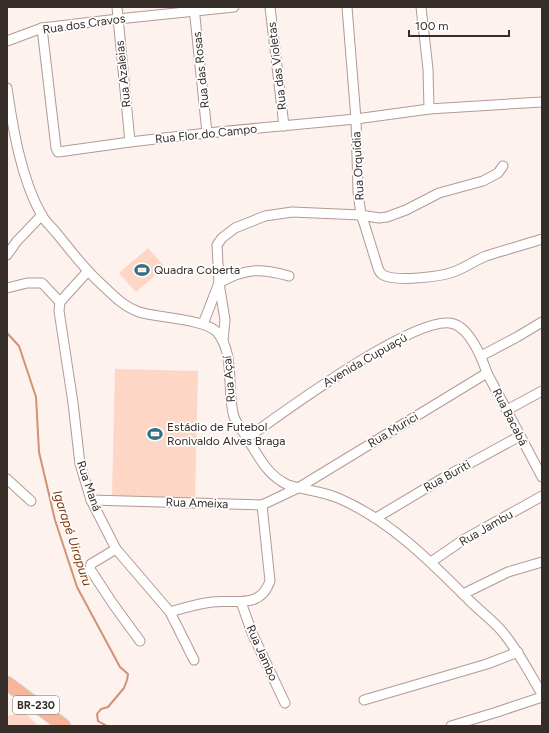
<svg xmlns="http://www.w3.org/2000/svg" width="549" height="733" font-family="Figtree,sans-serif">
	<style>
		.green { fill: #fed6c6 }
		.lines { fill: none; stroke-linecap: round; stroke-linejoin: round }
		.stream { stroke: #d49174; stroke-width: 2 }
		.minor-casing { stroke: #b29b91; stroke-width: 11 }
		.highway-casing { stroke: #d3d1d0; stroke-width: 15 }
		.minor { stroke: #fff; stroke-width: 9 }
		.highway { stroke: #f7b69a; stroke-width: 13 }
		.labels { text-anchor: middle; stroke-width: 3.5; stroke-linejoin: round; paint-order: stroke }
		.shield { fill: #fff; stroke: #726c69; stroke-width: 1 }
		.shield-label { font-size: 11px; font-weight: bold; fill: #362d29 }
		.street-label { font-size: 12px; fill: #362d29; stroke: #fff }
		.poi-label { font-size: 12px; fill: #362d29; stroke: #fff; text-anchor: start }
		.water-label { font-size: 13px; font-style: italic; fill: #843506; stroke: #fff }
	</style>
	<rect width="100%" height="100%" fill="#fdf2ee"/>
	<g class="green">
		<polygon points="148,248 165,267 136,292 119,273"/>
		<polygon points="115,369 198,371 195,499 112,496"/>
		<polygon points="24,712 38,726 7,726 7,716"/>
	</g>
	<g class="lines">
		<polyline class="stream" points="7,333 19,346 36,397 39,452 55,520 77,587 120,667 128,674 127,680 124,688 108,707 101,709 97,714 98,721 107,726"/>
		<g class="minor-casing">
			<g id="minor">
				<polyline points="117,7 130,142"/>
				<polyline points="194,7 207,133"/>
				<polyline points="270,7 284,126"/>
				<path d="M347 7 356 119 358 192 361 215 364 223 378 268C379 271 380 273 383 275 396 282 442 277 456 271 466 267 476 260 486 256 505 250 523 245 542 239"/>
				<polyline points="421,7 428,69 429,109"/>
				<polyline points="42,28 56,148 58,152 130,142 207,133 356,119 429,109 542,102"/>
				<polyline points="7,41 42,28 118,19 234,7"/>
				<path d="M7 88C13 129 21 178 41 214 45 222 53 228 58 235 71 251 83 267 98 281 111 293 122 306 139 312 158 318 205 319 217 332 236 355 226 390 234 417 237 425 243 431 247 438 259 457 267 475 288 485 304 490 322 491 338 498 390 520 431 562 470 601 482 613 496 623 505 635 520 654 530 674 542 694"/>
				<polyline points="7,255 17,241 42,215"/>
				<polyline points="88,271 60,302 59,311 73,403 80,464 91,500 116,549 170,612 194,660"/>
				<polyline points="7,288 27,283 42,283 60,302"/>
				<path d="M203 324 219 283C246 268 260 268 289 276"/>
				<polyline points="223,341 225,320 219,283 217,245 222,238 235,228 265,216 292,212 361,215 379,218 387,217 406,210 439,193 483,181 498,173 503,166"/>
				<polyline points="481,356 517,337 542,322"/>
				<polyline points="507,410 542,391"/>
				<path d="M247 438C280 415 419 311 454 324 470 329 482 358 487 373L542 477"/>
				<polyline points="7,479 31,501"/>
				<polyline points="91,500 262,505 298,488 487,373"/>
				<polyline points="376,518 443,478 520,436"/>
				<polyline points="116,549 91,564 90,569 113,604 140,641"/>
				<polyline points="431,562 463,540 542,496"/>
				<polyline points="463,594 508,572 542,562"/>
				<polyline points="241,602 252,633 285,703"/>
				<path d="M170 612C183 608 198 604 212 602 234 599 260 610 270 581L262 505"/>
				<polyline points="364,700 487,664 518,652"/>
				<polyline points="451,726 497,712 542,697"/>
			</g>
		</g>
		<g class="highway-casing">
			<polyline id="highway" points="7,683 64,726"/>
		</g>
		<use href="#minor" class="minor"/>
		<use href="#highway" class="highway"/>
	</g>
	<defs>
		<g id="stadium-bare" transform="scale(1.2)"><path d="M0-5a6.5 5 0 1 0 0 10a6.5 5 0 1 0 0-10ZM-3.5-1.8h7v3.6h-7Z" fill="#327086" stroke="#fff" stroke-width="2.5" paint-order="stroke"/></g>
	</defs>
	<g fill-rule="evenodd">
		<use href="#stadium-bare" x="142" y="270"/>
		<use href="#stadium-bare" x="155" y="434"/>
	</g>
	<g class="labels">
		<rect class="shield" x="13" y="696" width="46" height="18" rx="3"/>
		<g class="shield-label">
			<text x="36" y="709">BR-230</text>
		</g>
		<g class="street-label">
			<text transform="translate(84 24) rotate(-8)" y="4">Rua dos Cravos</text>
			<text transform="translate(277 66) rotate(-97)" y="4">Rua das Violetas</text>
			<text transform="translate(201 70) rotate(-96)" y="4">Rua das Rosas</text>
			<text transform="translate(123 74) rotate(-96)" y="4">Rua Azaleias</text>
			<text transform="translate(206 134) rotate(-6)" y="4">Rua Flor do Campo</text>
			<text transform="translate(358 166) rotate(-93)" y="4">Rua Orquídia</text>
			<text transform="translate(365 360) rotate(-30)" y="4">Avenida Cupuaçú</text>
			<text transform="translate(229 379) rotate(-95)" y="4">Rua Açaí</text>
			<text transform="translate(510 417) rotate(63)" y="4">Rua Bacabá</text>
			<text transform="translate(393 430) rotate(-31)" y="4">Rua Murici</text>
			<text transform="translate(447 476) rotate(-29)" y="4">Rua Buriti</text>
			<text transform="translate(89 486) rotate(71)" y="4">Rua Maná</text>
			<text transform="translate(197 503) rotate(2)" y="4">Rua Ameixa</text>
			<text transform="translate(486 528) rotate(-30)" y="4">Rua Jambu</text>
			<text transform="translate(262 653) rotate(66)" y="4">Rua Jambo</text>
		</g>
		<g class="poi-label">
			<text x="154" y="274">Quadra Coberta</text>
			<text x="167" y="431">Estádio de Futebol<tspan x="167" dy="14">Ronivaldo Alves Braga</tspan></text>
		</g>
		<g class="water-label">
			<text transform="translate(73 538) rotate(72)" y="5">Igarapé Uirapuru</text>
		</g>
	</g>
	<rect width="549" height="733" fill="none" stroke="#362d29" stroke-width="16"/>
	<path d="M409 30v6h100v-6" fill="none" stroke="#362d29" stroke-width="2"/>
	<text x="415" y="30" font-size="12" fill="#362d29" stroke="#ffffff" stroke-width="3" paint-order="stroke">100 m</text>
</svg>
